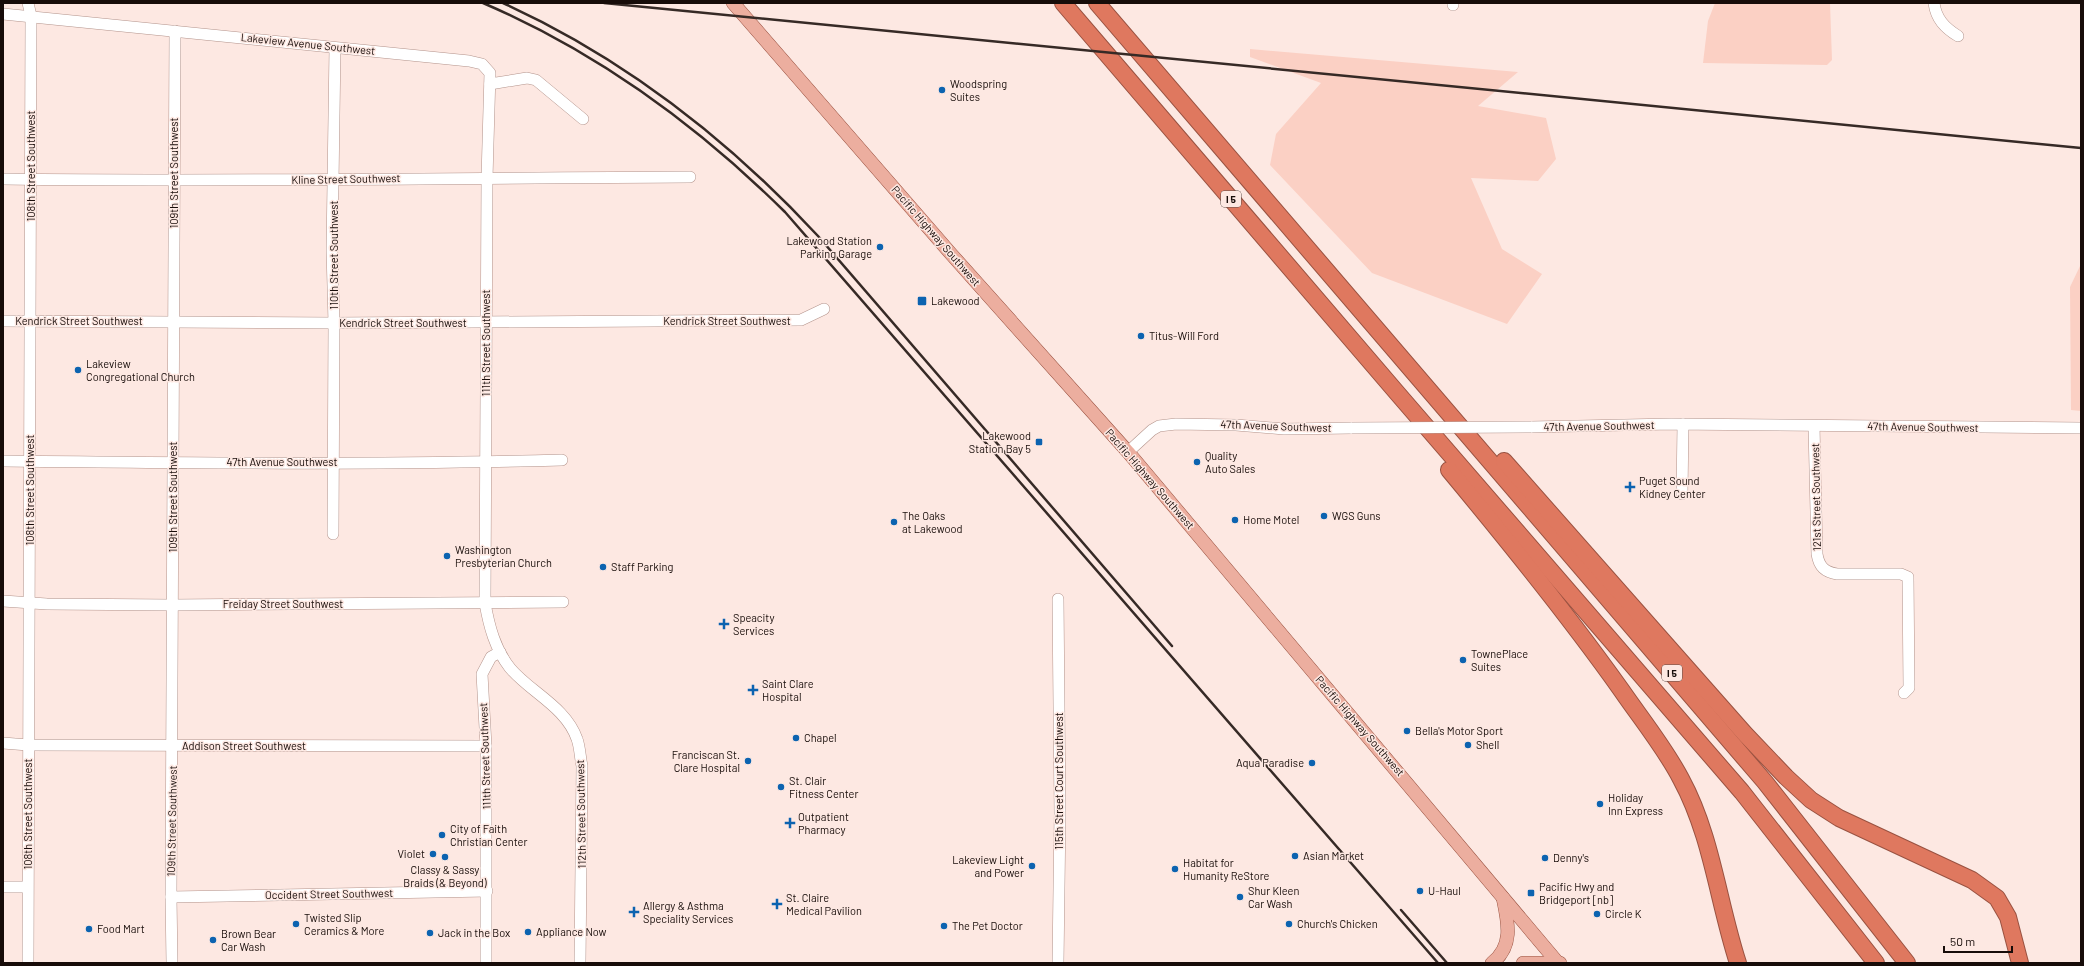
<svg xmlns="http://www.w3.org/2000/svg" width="2084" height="966" font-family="Barlow,sans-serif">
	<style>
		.green { fill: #fbd0c4 }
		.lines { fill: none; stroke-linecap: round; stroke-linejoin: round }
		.minor-casing { stroke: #b3938b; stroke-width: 12 }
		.major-casing { stroke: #995241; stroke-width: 14 }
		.highway-casing { stroke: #995241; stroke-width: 18 }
		.minor { stroke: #fff; stroke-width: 11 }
		.major { stroke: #ecae9f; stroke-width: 13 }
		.highway { stroke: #df785f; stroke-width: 16 }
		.rail { stroke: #362a26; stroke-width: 2.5 }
		.minor-bridge-casing { stroke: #b3938b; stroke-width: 12; stroke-linecap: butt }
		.minor-bridge { stroke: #fff; stroke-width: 11 }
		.poi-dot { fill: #0c63b0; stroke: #fde8e2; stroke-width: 1.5 }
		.labels { text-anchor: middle; stroke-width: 3; stroke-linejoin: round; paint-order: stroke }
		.shield { fill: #fde8e2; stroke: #5c4e4a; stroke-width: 1 }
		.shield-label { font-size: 10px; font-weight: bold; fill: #170c09 }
		.street-label { font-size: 11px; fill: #170c09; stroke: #fde8e2 }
		.poi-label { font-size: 11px; fill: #170c09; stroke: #fde8e2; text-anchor: start }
	</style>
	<rect width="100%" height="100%" fill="#fde8e2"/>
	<g class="green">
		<polygon points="1715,3 1830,3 1832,60 1827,65 1703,63 1708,21"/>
		<polygon points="1250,49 1518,72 1478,106 1546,118 1556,159 1538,181 1471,178 1502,249 1542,274 1507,324 1372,273 1270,165 1276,134 1321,83 1250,57"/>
		<polygon points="2081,264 2081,411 2071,410 2070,287"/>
	</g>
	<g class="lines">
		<g class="minor-casing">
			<g id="minor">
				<path d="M1934 3C1936 19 1945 28 1958 36"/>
				<polyline points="1453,5 1453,3"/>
				<path d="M3 14 469 61 482 64 490 73 487 178 485 603C489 626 495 649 510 668 530 692 566 707 577 739 580 747 580 757 582 766L580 963"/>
				<polyline points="490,84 527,78 536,80 583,119"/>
				<path d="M3 179C232 182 461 178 690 177"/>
				<polyline points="3,321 334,323 801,320 824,309"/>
				<path d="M1814 426 1817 554C1819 567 1825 572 1837 574H1901L1908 577 1909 688 1904 693"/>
				<polyline points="1531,427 1671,424 2081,428"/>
				<polyline points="1128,452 1152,430 1159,426 1176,424 1236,425 1284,429 1352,428"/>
				<path d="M3 461C189 463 376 465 562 460"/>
				<polyline points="1682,494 1683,424"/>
				<polyline points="333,534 334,323 332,250 335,48"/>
				<polyline points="1058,599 1060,813 1058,963"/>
				<polyline points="3,601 47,604 172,605 563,602"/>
				<polyline points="3,743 28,745 486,746"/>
				<polyline points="3,887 27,887"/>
				<polyline points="171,897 487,891"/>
				<polyline points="28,963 31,16 28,3"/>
				<polyline points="172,963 171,897 175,31"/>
				<polyline points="486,963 486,746 482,674 491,657 500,652"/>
			</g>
		</g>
		<g class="major-casing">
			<g id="major">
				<polyline points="733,3 952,255 1128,452 1558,963"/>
				<path d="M1492 963C1514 946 1508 922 1503 898"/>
				<polyline points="1523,963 1560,963"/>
			</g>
		</g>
		<g class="highway-casing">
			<g id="highway">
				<polyline points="1063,3 1398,394 1742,792 1876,963"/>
				<polyline points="1097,3 1765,782 1907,963"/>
				<polyline points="1504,461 1745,734 1786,777 1811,800 1839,818 1972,880 1997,898 2008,917 2020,963"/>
				<path d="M1449 470C1509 542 1568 615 1622 691 1642 720 1665 748 1681 779 1712 836 1718 902 1738 963"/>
			</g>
		</g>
		<use href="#minor" class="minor"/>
		<use href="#major" class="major"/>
		<use href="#highway" class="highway"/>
		<g class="rail">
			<path d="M483 3C597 52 697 125 785 212L1438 963"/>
			<path d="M503 3C624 58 728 139 818 236L1172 646"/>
			<polyline points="604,3 2081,148"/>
			<polyline points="1401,910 1447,963"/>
		</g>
		<g class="minor-bridge-casing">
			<polyline id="minor-bridge" points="1352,428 1531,427"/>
		</g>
		<use href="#minor-bridge" class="minor-bridge"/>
	</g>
	<g class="poi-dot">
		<circle cx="942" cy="90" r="4"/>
		<circle cx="880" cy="247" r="4"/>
		<rect x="917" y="296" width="10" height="10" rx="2"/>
		<circle cx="1141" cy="336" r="4"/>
		<circle cx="78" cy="370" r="4"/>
		<rect x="1035" y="438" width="8" height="8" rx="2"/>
		<circle cx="1197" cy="462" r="4"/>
		<path d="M1628 481h4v4h4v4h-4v4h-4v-4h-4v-4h4z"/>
		<circle cx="1324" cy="516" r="4"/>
		<circle cx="1235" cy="520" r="4"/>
		<circle cx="894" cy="522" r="4"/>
		<circle cx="447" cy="556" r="4"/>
		<circle cx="603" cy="567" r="4"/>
		<path d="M722 618h4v4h4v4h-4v4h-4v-4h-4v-4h4z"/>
		<circle cx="1463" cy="660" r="4"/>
		<path d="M751 684h4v4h4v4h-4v4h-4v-4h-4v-4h4z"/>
		<circle cx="1407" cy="731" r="4"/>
		<circle cx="796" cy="738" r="4"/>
		<circle cx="1468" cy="745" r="4"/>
		<circle cx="748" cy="761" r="4"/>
		<circle cx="1312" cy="763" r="4"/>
		<circle cx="781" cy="787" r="4"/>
		<circle cx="1600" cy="804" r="4"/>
		<path d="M788 817h4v4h4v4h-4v4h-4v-4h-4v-4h4z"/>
		<circle cx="442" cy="835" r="4"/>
		<circle cx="433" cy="854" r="4"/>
		<circle cx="1295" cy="856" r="4"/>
		<circle cx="445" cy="857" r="4"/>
		<circle cx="1545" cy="858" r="4"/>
		<circle cx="1032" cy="866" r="4"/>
		<circle cx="1175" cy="869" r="4"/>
		<circle cx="1420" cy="891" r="4"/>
		<rect x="1527" y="889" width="8" height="8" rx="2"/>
		<circle cx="1240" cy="897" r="4"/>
		<path d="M775 898h4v4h4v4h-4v4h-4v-4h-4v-4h4z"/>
		<path d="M632 906h4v4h4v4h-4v4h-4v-4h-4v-4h4z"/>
		<circle cx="1597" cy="914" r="4"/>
		<circle cx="296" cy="924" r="4"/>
		<circle cx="1289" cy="924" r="4"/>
		<circle cx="944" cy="926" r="4"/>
		<circle cx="89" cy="929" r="4"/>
		<circle cx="528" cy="932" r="4"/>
		<circle cx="430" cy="933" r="4"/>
		<circle cx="213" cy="940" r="4"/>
	</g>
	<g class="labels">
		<g class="shield">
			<rect x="1221" y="191" width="20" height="16" rx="3"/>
			<rect x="1662" y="665" width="20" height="16" rx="3"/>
		</g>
		<g class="shield-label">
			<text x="1231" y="203">I 5</text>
			<text x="1672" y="677">I 5</text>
		</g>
		<g class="street-label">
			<text transform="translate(308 44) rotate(6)" y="4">Lakeview Avenue Southwest</text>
			<text transform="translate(31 166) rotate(-90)" y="4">108th Street Southwest</text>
			<text transform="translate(174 173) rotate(-90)" y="4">109th Street Southwest</text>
			<text transform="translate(346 179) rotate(-1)" y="4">Kline Street Southwest</text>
			<text transform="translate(936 236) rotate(49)" y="4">Pacific Highway Southwest</text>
			<text transform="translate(334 255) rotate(-90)" y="4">110th Street Southwest</text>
			<text x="79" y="325">Kendrick Street Southwest</text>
			<text x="727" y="325">Kendrick Street Southwest</text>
			<text x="403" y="327">Kendrick Street Southwest</text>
			<text transform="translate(486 343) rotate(-90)" y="4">111th Street Southwest</text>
			<text transform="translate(1276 426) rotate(2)" y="4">47th Avenue Southwest</text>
			<text transform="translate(1599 426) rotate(-1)" y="4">47th Avenue Southwest</text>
			<text transform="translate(1923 427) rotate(1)" y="4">47th Avenue Southwest</text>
			<text x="282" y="466">47th Avenue Southwest</text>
			<text transform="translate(1150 479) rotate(49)" y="4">Pacific Highway Southwest</text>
			<text transform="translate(30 490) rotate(-90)" y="4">108th Street Southwest</text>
			<text transform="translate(173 497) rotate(-90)" y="4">109th Street Southwest</text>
			<text transform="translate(1816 497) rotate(-91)" y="4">121st Street Southwest</text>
			<text x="283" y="608">Freiday Street Southwest</text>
			<text transform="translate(1360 726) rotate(49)" y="4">Pacific Highway Southwest</text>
			<text x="244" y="750">Addison Street Southwest</text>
			<text transform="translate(485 756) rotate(-92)" y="4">111th Street Southwest</text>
			<text transform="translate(1059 781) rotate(-90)" y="4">115th Street Court Southwest</text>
			<text transform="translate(28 814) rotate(-90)" y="4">108th Street Southwest</text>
			<text transform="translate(581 814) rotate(-91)" y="4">112th Street Southwest</text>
			<text transform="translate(172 821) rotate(-89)" y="4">109th Street Southwest</text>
			<text transform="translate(329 894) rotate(-1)" y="4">Occident Street Southwest</text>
		</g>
		<g class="poi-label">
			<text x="950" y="88">Woodspring<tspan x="950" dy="13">Suites</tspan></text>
			<text x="872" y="245" text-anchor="end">Lakewood Station<tspan x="872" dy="13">Parking Garage</tspan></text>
			<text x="931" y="305">Lakewood</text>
			<text x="1149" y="340">Titus-Will Ford</text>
			<text x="86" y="368">Lakeview<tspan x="86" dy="13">Congregational Church</tspan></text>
			<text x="1031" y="440" text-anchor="end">Lakewood<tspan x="1031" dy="13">Station Bay 5</tspan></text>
			<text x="1205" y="460">Quality<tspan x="1205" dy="13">Auto Sales</tspan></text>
			<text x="1639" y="485">Puget Sound<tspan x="1639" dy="13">Kidney Center</tspan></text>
			<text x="902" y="520">The Oaks<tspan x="902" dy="13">at Lakewood</tspan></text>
			<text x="1332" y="520">WGS Guns</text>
			<text x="1243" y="524">Home Motel</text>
			<text x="455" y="554">Washington<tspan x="455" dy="13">Presbyterian Church</tspan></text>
			<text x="611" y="571">Staff Parking</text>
			<text x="733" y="622">Speacity<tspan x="733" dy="13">Services</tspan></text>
			<text x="1471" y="658">TownePlace<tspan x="1471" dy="13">Suites</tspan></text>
			<text x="762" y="688">Saint Clare<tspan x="762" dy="13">Hospital</tspan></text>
			<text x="1415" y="735">Bella's Motor Sport</text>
			<text x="804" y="742">Chapel</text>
			<text x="1476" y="749">Shell</text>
			<text x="740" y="759" text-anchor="end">Franciscan St.<tspan x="740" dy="13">Clare Hospital</tspan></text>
			<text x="1304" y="767" text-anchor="end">Aqua Paradise</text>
			<text x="789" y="785">St. Clair<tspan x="789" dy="13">Fitness Center</tspan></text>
			<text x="1608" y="802">Holiday<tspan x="1608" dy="13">Inn Express</tspan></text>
			<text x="798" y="821">Outpatient<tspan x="798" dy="13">Pharmacy</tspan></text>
			<text x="450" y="833">City of Faith<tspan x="450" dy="13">Christian Center</tspan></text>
			<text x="425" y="858" text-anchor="end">Violet</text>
			<text x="1303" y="860">Asian Market</text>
			<text x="1553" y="862">Denny's</text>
			<text x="1024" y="864" text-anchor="end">Lakeview Light<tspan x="1024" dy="13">and Power</tspan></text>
			<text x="1183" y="867">Habitat for<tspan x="1183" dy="13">Humanity ReStore</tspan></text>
			<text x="445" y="874" text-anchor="middle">Classy &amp; Sassy<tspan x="445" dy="13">Braids (&amp; Beyond)</tspan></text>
			<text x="1539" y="891">Pacific Hwy and<tspan x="1539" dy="13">Bridgeport [nb]</tspan></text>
			<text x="1248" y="895">Shur Kleen<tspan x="1248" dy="13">Car Wash</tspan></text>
			<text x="1428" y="895">U-Haul</text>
			<text x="786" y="902">St. Claire<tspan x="786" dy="13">Medical Pavilion</tspan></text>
			<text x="643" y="910">Allergy &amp; Asthma<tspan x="643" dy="13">Speciality Services</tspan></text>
			<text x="1605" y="918">Circle K</text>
			<text x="304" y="922">Twisted Slip<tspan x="304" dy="13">Ceramics &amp; More</tspan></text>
			<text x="1297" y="928">Church's Chicken</text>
			<text x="952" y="930">The Pet Doctor</text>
			<text x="97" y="933">Food Mart</text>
			<text x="536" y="936">Appliance Now</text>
			<text x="438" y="937">Jack in the Box</text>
			<text x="221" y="938">Brown Bear<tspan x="221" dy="13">Car Wash</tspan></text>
		</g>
	</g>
	<rect width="2084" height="966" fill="none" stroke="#170c09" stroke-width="8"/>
	<path d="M1944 946v6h68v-6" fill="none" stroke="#170c09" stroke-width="2"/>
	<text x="1950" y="946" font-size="12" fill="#170c09" stroke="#fde8e2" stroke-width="3" paint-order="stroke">50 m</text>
</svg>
